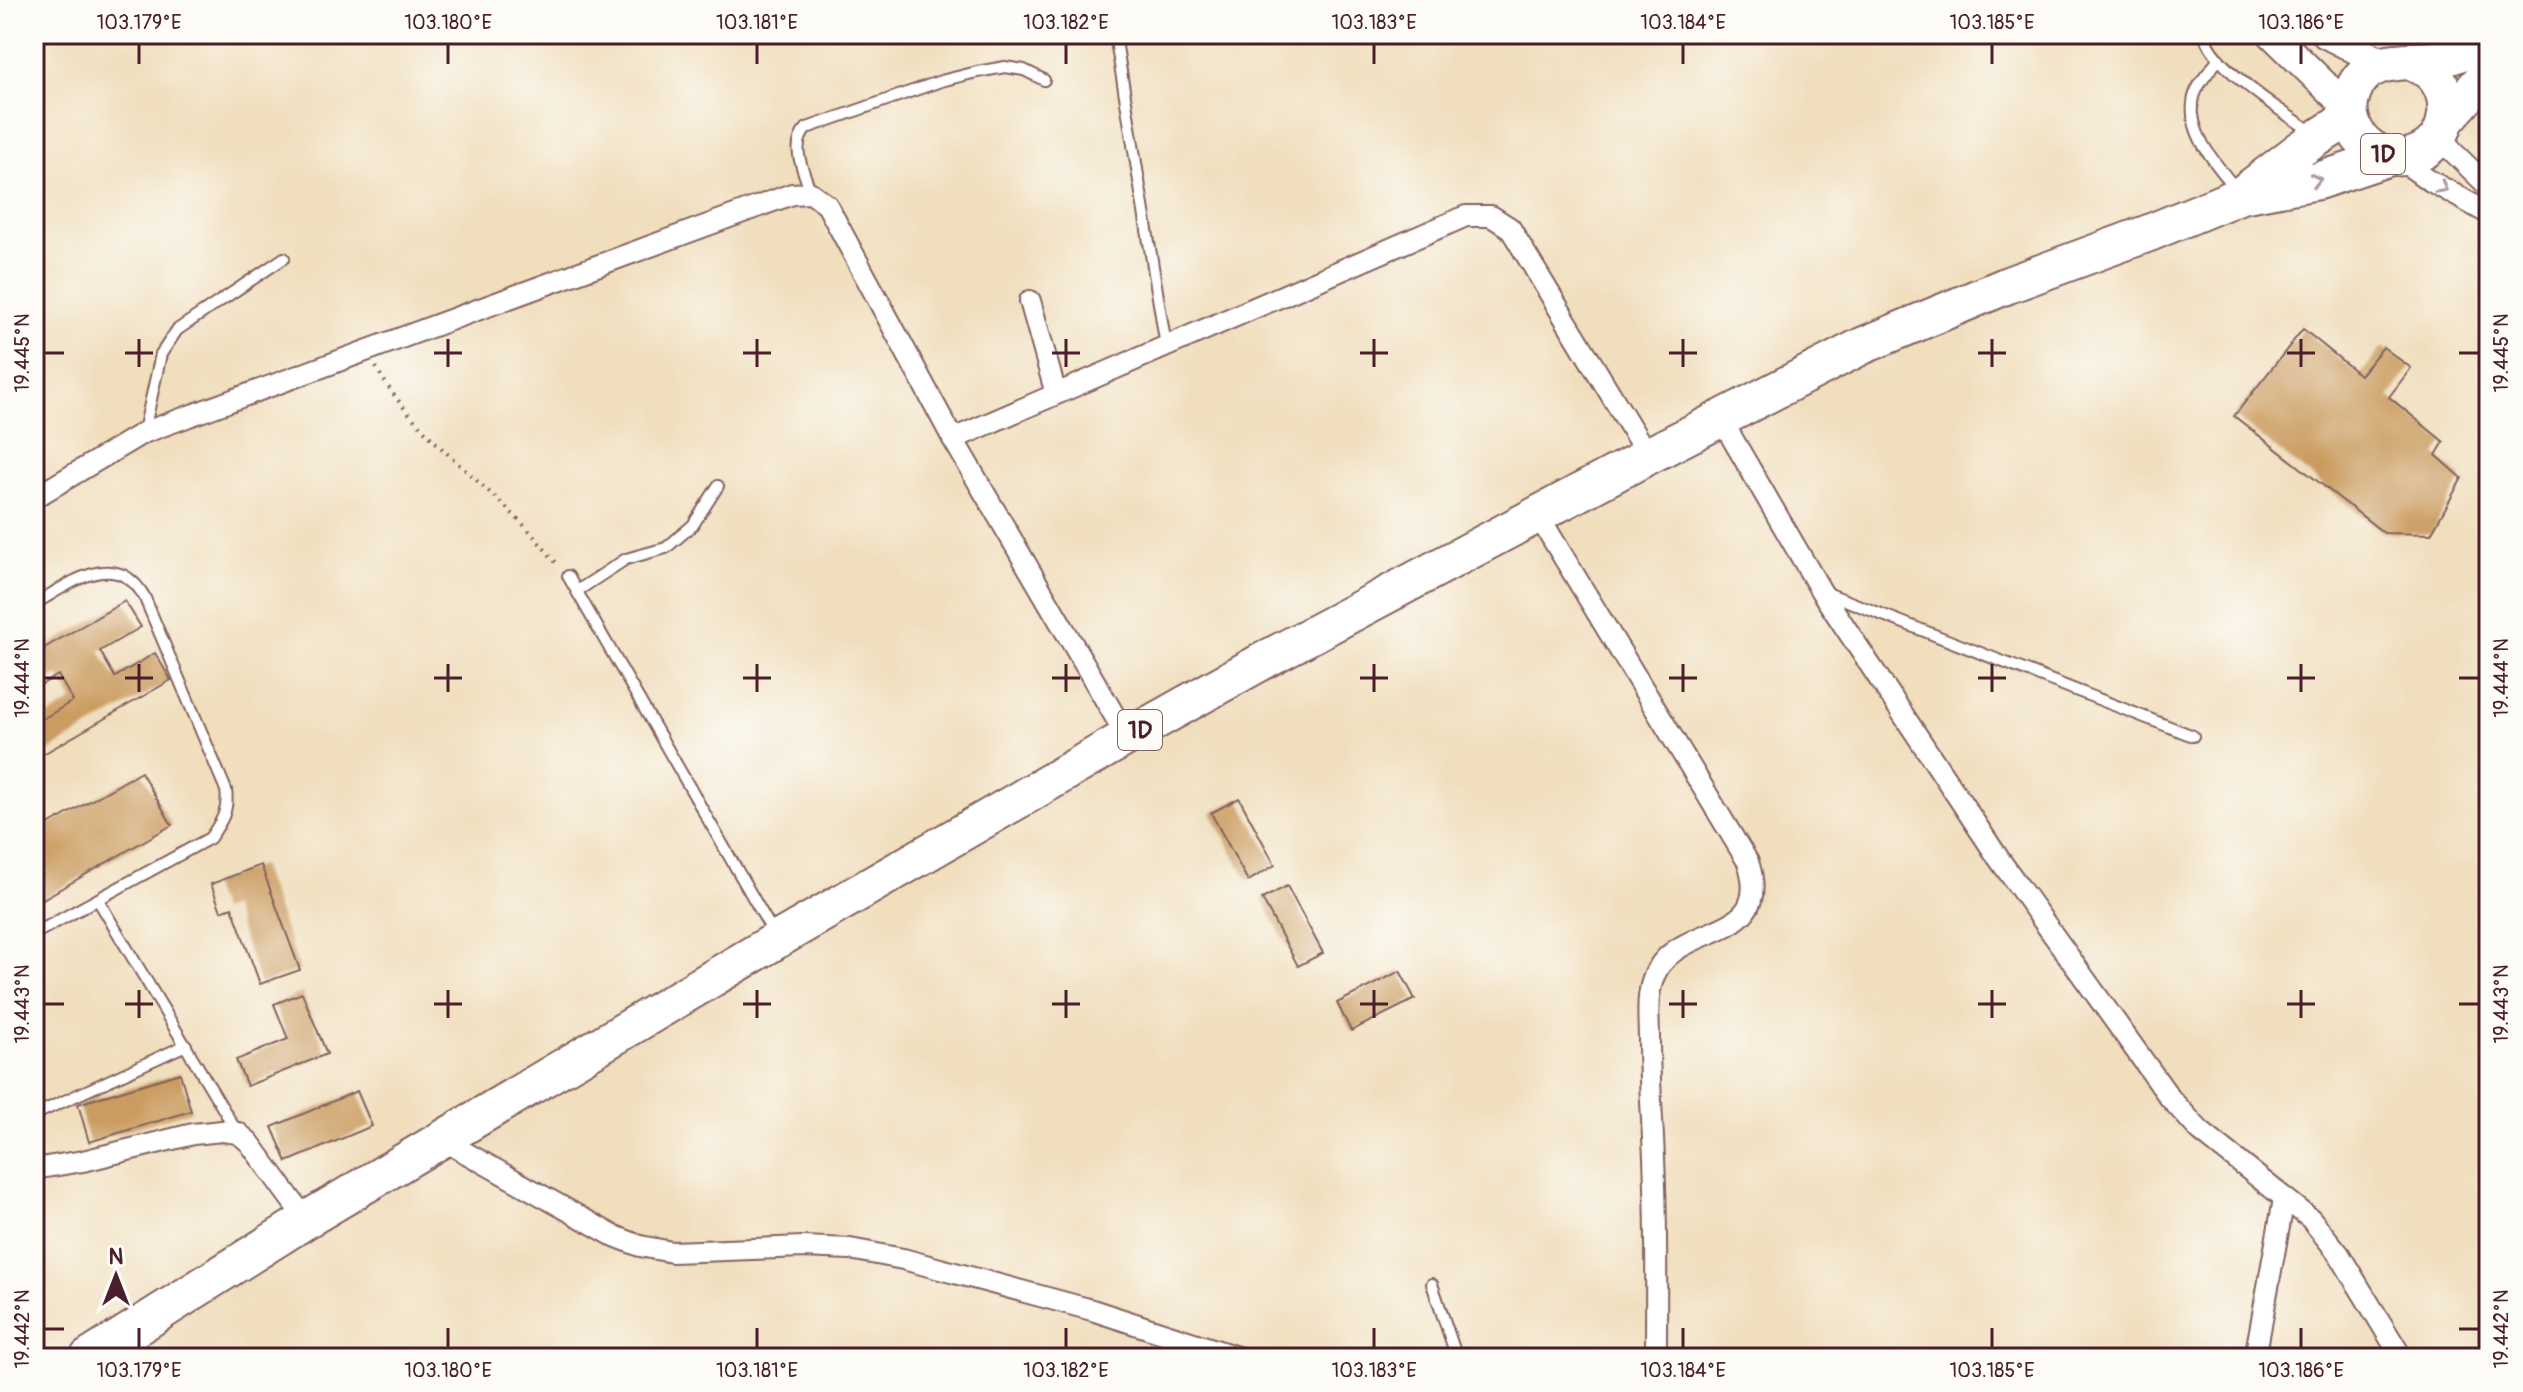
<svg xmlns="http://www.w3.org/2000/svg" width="2523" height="1392" font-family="Pangolin,sans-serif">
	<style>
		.building { fill: #cb9c61 }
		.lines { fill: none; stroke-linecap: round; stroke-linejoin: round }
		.lane-casing { stroke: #84625e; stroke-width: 14 }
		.street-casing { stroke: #84625e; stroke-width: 24 }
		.secondary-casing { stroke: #84625e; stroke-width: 32 }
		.highway-casing { stroke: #84625e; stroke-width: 40 }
		.path { stroke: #84625e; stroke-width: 4; stroke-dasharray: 2 6; stroke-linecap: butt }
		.lane { stroke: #fff; stroke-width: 10 }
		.street { stroke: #fff; stroke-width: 20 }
		.secondary { stroke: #fff; stroke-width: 28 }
		.highway { stroke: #fff; stroke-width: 36 }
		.oneway { stroke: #ae9aa0 }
		.ticks { fill: none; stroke: #4a1f2b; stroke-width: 3 }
		.labels { text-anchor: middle; stroke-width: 8; stroke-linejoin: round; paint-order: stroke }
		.shield { fill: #fdfcf7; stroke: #806168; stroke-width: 2 }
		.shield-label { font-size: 24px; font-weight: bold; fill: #4a1f2b }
		.neatline { fill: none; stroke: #4a1f2b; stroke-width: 3 }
		.ticks-label { font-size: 20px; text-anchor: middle; fill: #4a1f2b }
	</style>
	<rect width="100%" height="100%" fill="#fdfcf7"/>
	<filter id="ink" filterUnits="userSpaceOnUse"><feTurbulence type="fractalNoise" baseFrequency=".0125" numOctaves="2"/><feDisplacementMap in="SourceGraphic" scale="16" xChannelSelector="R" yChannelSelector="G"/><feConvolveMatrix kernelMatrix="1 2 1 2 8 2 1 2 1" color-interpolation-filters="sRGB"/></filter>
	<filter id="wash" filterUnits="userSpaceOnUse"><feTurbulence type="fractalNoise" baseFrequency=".006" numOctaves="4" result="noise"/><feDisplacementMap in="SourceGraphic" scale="32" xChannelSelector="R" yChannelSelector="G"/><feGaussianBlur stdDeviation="1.8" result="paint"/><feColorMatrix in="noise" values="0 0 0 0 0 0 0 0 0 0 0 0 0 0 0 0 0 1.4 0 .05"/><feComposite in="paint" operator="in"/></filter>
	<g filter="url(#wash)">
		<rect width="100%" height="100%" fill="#f0debd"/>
		<g id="blocks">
			<g class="building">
				<polygon points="2303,329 2360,375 2383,347 2411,368 2389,397 2444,442 2436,455 2462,478 2431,534 2384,533 2234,416"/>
				<polygon points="125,601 141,627 100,651 115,677 155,653 171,680 40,756 34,746 34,724 73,701 58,675 34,689 34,654"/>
				<polygon points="141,772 172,825 34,904 34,833"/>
				<polygon points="1239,798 1275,865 1248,881 1211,813"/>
				<polygon points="261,865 300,970 260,984 232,907 221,911 211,884"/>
				<polygon points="1287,886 1323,953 1298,966 1262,899"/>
				<polygon points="1400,971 1415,999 1351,1031 1337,1003"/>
				<polygon points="302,993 327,1054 247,1086 236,1060 288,1039 274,1004"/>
				<polygon points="180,1073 191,1111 89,1142 78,1104"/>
				<polygon points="357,1091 372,1126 287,1162 272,1127"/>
			</g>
		</g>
	</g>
	<g filter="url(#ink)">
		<use href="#blocks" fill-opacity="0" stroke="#84625e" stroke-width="2"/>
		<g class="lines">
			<g class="lane-casing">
				<g id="lane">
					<path d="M2205 34C2205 62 2291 118 2314 133"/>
					<polyline points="1117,47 1166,346"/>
					<path d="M2219 59C2209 72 2194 87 2193 103 2189 136 2218 166 2236 189"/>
					<path d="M811 193C804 171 789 146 807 128L941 81 977 72 1005 67 1024 70 1044 80"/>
					<polyline points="144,431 161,354 177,330 284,258"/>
					<polyline points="568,576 774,934"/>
					<polyline points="577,591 626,559 666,548 693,525 718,486"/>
					<polyline points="1827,593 2193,736"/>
					<path d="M34 604C70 584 115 547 144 596L226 790C229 810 222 821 210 838L34 934"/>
					<polyline points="98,900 237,1132"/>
					<polyline points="34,1115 186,1045"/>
					<polyline points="1432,1284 1457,1358"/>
				</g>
			</g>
			<g class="street-casing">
				<g id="street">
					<polyline points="2441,133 2452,151 2489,187"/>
					<polyline points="2398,158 2427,179 2489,214"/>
					<polyline points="1030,301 1056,394"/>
					<polyline points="1721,419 1821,591 1999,859 2170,1098 2200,1131 2311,1219 2339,1254 2402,1358"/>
					<polyline points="953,439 1466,216 1491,216 1510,228 1648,456"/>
					<polyline points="34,498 143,433 792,194 811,193 827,205 953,439 1127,737"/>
					<path d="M1538 515 1748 862C1776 946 1673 919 1653 979 1646 998 1649 1020 1649 1040 1649 1089 1654 1137 1655 1187 1657 1244 1656 1301 1656 1358"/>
					<polyline points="443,1140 612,1235 640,1246 672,1252 803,1247 850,1249 903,1259 1092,1310 1240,1358"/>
					<polyline points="34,1169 83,1161 193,1134 222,1131 238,1133 249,1142 306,1220"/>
					<polyline points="2255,1358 2284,1199"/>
				</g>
			</g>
			<g class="secondary-casing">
				<g id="secondary">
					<polyline points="2272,34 2349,109"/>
					<polyline points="2326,34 2383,63"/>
				</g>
			</g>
			<g class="highway-casing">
				<g id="highway">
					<path d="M2414 63C2419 66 2425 68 2430 72 2452 91 2452 129 2429 147 2390 177 2335 136 2353 91 2368 52 2412 65 2444 58 2459 54 2475 47 2489 40"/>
					<polyline points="2445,121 2489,72"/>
					<polyline points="2246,191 2302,148 2350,117"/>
					<polyline points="88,1358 306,1220 777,940 1127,737 1270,657 1648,456 1862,346 2008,285 2149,233 2241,195 2318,181 2390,157"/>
				</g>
			</g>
			<path class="path" d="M376 367C410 428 468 470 518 519 532 533 545 550 558 565"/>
			<use href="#lane" class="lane"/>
			<use href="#street" class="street"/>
			<use href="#secondary" class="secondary"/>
			<use href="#highway" class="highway"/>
		</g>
		<defs><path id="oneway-chevron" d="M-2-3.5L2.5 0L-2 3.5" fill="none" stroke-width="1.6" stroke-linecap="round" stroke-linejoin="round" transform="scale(2)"/></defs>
		<g class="oneway">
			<use href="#oneway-chevron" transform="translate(2316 180) rotate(-14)"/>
			<use href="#oneway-chevron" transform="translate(2442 188) rotate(31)"/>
		</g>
	</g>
	<path class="ticks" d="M139 44V64M448 44V64M757 44V64M1066 44V64M1374 44V64M1683 44V64M1992 44V64M2301 44V64M139 339V367M448 339V367M757 339V367M1066 339V367M1374 339V367M1683 339V367M1992 339V367M2301 339V367M44 353H64M125 353H153M434 353H462M743 353H771M1052 353H1080M1360 353H1388M1669 353H1697M1978 353H2006M2287 353H2315M2459 353H2479M139 664V692M448 664V692M757 664V692M1066 664V692M1374 664V692M1683 664V692M1992 664V692M2301 664V692M44 678H64M125 678H153M434 678H462M743 678H771M1052 678H1080M1360 678H1388M1669 678H1697M1978 678H2006M2287 678H2315M2459 678H2479M139 990V1018M448 990V1018M757 990V1018M1066 990V1018M1374 990V1018M1683 990V1018M1992 990V1018M2301 990V1018M44 1004H64M125 1004H153M434 1004H462M743 1004H771M1052 1004H1080M1360 1004H1388M1669 1004H1697M1978 1004H2006M2287 1004H2315M2459 1004H2479M139 1328V1348M448 1328V1348M757 1328V1348M1066 1328V1348M1374 1328V1348M1683 1328V1348M1992 1328V1348M2301 1328V1348M44 1329H64M2459 1329H2479"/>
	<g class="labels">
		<g class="shield">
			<rect x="2361" y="134" width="44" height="40" rx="6"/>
			<rect x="1118" y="710" width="44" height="40" rx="6"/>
		</g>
		<g class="shield-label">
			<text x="2383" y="162">1D</text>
			<text x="1140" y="738">1D</text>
		</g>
	</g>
	<rect width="2523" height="1392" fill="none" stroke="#fdfcf7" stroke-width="88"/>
	<g transform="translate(116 1276)" stroke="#fdfcf7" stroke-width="6" paint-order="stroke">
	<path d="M0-6L14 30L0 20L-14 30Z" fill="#4a1f2b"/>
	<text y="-12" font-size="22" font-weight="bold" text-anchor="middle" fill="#4a1f2b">N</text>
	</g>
	<rect x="44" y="44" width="2435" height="1304" class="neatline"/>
	<g class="ticks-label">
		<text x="139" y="29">103.179°E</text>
		<text x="448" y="29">103.180°E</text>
		<text x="757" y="29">103.181°E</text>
		<text x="1066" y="29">103.182°E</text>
		<text x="1374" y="29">103.183°E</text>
		<text x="1683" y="29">103.184°E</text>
		<text x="1992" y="29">103.185°E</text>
		<text x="2301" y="29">103.186°E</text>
		<text transform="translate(22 353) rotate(-90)" y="7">19.445°N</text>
		<text transform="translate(2501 353) rotate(-90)" y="7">19.445°N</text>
		<text transform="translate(22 678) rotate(-90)" y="7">19.444°N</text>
		<text transform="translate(2501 678) rotate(-90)" y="7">19.444°N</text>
		<text transform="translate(22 1004) rotate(-90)" y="7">19.443°N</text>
		<text transform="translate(2501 1004) rotate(-90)" y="7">19.443°N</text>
		<text transform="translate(22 1329) rotate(-90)" y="7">19.442°N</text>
		<text transform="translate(2501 1329) rotate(-90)" y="7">19.442°N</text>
		<text x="139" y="1377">103.179°E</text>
		<text x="448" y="1377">103.180°E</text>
		<text x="757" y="1377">103.181°E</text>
		<text x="1066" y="1377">103.182°E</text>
		<text x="1374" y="1377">103.183°E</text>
		<text x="1683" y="1377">103.184°E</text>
		<text x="1992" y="1377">103.185°E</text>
		<text x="2301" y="1377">103.186°E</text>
	</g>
</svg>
